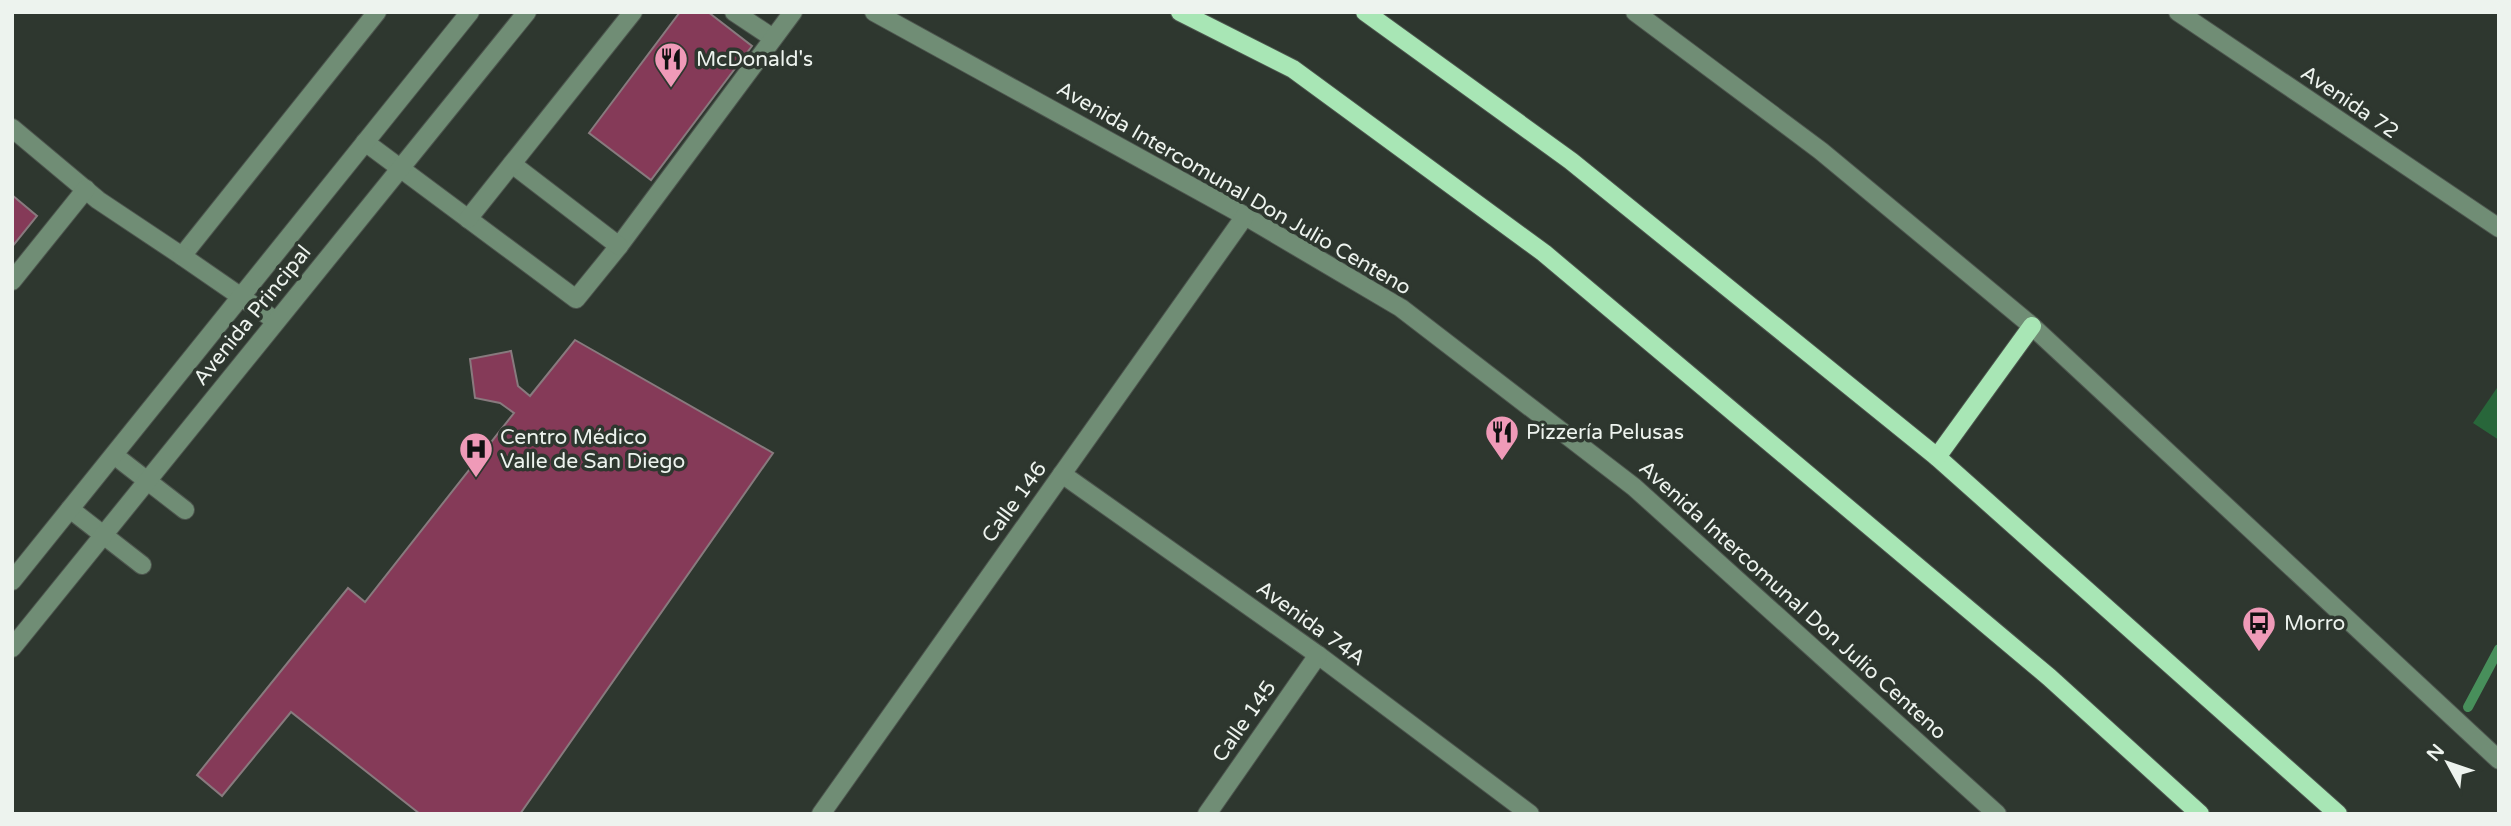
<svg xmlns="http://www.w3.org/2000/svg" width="2511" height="826" font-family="'Varela Round',sans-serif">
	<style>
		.green { fill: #28663a }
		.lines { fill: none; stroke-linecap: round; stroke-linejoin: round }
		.stream { stroke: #488f5b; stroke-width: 10 }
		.building { fill: #853a58; stroke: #887a7e; stroke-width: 2 }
		.minor-casing { stroke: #4d554e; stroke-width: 20 }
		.major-casing { stroke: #4d554e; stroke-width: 20 }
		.minor { stroke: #708d75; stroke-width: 18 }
		.major { stroke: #a8e6b5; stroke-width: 18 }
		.labels { text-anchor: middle; stroke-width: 7; stroke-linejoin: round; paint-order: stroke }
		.poi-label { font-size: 21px; fill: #edf3ee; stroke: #2e372f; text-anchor: start }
		.street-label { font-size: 21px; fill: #edf3ee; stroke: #2e372f }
	</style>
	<rect width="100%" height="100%" fill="#2e372f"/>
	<polygon class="green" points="2499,385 2499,440 2473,423"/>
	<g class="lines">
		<polyline class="stream" points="2468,707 2499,649"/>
	</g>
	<g class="building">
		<polygon points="680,12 708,12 752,46 651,180 589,133"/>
		<polygon points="12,195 37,216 12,247"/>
		<polygon points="575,340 773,453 520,814 420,814 291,712 222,796 197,775 348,588 365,602 514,413 500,403 475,398 470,359 511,351 518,386 530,396"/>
	</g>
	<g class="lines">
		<g class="minor-casing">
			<g id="minor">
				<polyline points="734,12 773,38"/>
				<polyline points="874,12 1245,216 1401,308 1634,487 1997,814"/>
				<polyline points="1635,12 1821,151 2032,326 2499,760"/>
				<polyline points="2178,12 2499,228"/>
				<polyline points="12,128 98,200 182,256 377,12"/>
				<polyline points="365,142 576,299 619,246 793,12"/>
				<polyline points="512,164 619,246"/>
				<polyline points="468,219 633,12"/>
				<polyline points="182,256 276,321"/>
				<polyline points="12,281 86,189"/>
				<polyline points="114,455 185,510"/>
				<polyline points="1062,474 1318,655 1530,814"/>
				<polyline points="70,509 142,565"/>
				<polyline points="12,581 470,12"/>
				<polyline points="12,648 527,12"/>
				<polyline points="821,814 1245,216"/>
				<polyline points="1207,814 1318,655"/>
			</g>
		</g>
		<g class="major-casing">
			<g id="major">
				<polyline points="1180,12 1293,69 1544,253 2049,677 2200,814"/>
				<polyline points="1365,12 1571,161 1937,457 2338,814"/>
				<polyline points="1937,457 2032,326"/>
			</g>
		</g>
		<use href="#minor" class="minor"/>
		<use href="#major" class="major"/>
	</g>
	<defs>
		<g id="restaurant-pin" transform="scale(1.75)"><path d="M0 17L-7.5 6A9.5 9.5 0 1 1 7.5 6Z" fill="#ef9ab8" stroke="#2e372f"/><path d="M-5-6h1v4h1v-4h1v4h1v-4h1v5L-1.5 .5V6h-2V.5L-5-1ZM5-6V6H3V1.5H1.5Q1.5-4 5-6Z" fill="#111"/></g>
		<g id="hospital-pin" transform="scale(1.75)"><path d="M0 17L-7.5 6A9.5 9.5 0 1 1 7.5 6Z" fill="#ef9ab8" stroke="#2e372f"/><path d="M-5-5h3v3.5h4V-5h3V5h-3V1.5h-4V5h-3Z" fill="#111"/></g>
		<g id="bus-pin" transform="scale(1.75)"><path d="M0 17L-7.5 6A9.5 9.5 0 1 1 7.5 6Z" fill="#ef9ab8" stroke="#2e372f"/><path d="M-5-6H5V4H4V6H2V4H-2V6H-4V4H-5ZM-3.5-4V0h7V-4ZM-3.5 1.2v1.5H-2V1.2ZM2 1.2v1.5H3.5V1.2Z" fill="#111"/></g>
	</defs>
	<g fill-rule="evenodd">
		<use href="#restaurant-pin" x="671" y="59"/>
		<use href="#restaurant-pin" x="1502" y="432"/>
		<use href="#hospital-pin" x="476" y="449"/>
		<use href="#bus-pin" x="2259" y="623"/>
	</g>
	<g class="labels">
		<g class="poi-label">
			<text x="696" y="66">McDonald's</text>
			<text x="1526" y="439">Pizzería Pelusas</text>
			<text x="500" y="444">Centro Médico<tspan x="500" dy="24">Valle de San Diego</tspan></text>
			<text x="2284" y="630">Morro</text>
		</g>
		<g class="street-label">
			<text transform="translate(2350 102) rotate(34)" y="7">Avenida 72</text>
			<text transform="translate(1234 188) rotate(30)" y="7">Avenida Intercomunal Don Julio Centeno</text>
			<text transform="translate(252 315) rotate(-51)" y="7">Avenida Principal</text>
			<text transform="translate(1014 502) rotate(-54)" y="7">Calle 146</text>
			<text transform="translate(1793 600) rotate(42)" y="7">Avenida Intercomunal Don Julio Centeno</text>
			<text transform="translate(1311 623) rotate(36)" y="7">Avenida 74A</text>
			<text transform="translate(1244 721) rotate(-55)" y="7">Calle 145</text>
		</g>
	</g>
	<rect width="2511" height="826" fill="none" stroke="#edf3ee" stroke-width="28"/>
	<g transform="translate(2448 763) rotate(310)" stroke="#2e372f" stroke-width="5" paint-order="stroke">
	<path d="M0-5L12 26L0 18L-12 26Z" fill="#edf3ee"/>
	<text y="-10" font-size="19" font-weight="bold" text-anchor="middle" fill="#edf3ee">N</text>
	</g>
</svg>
